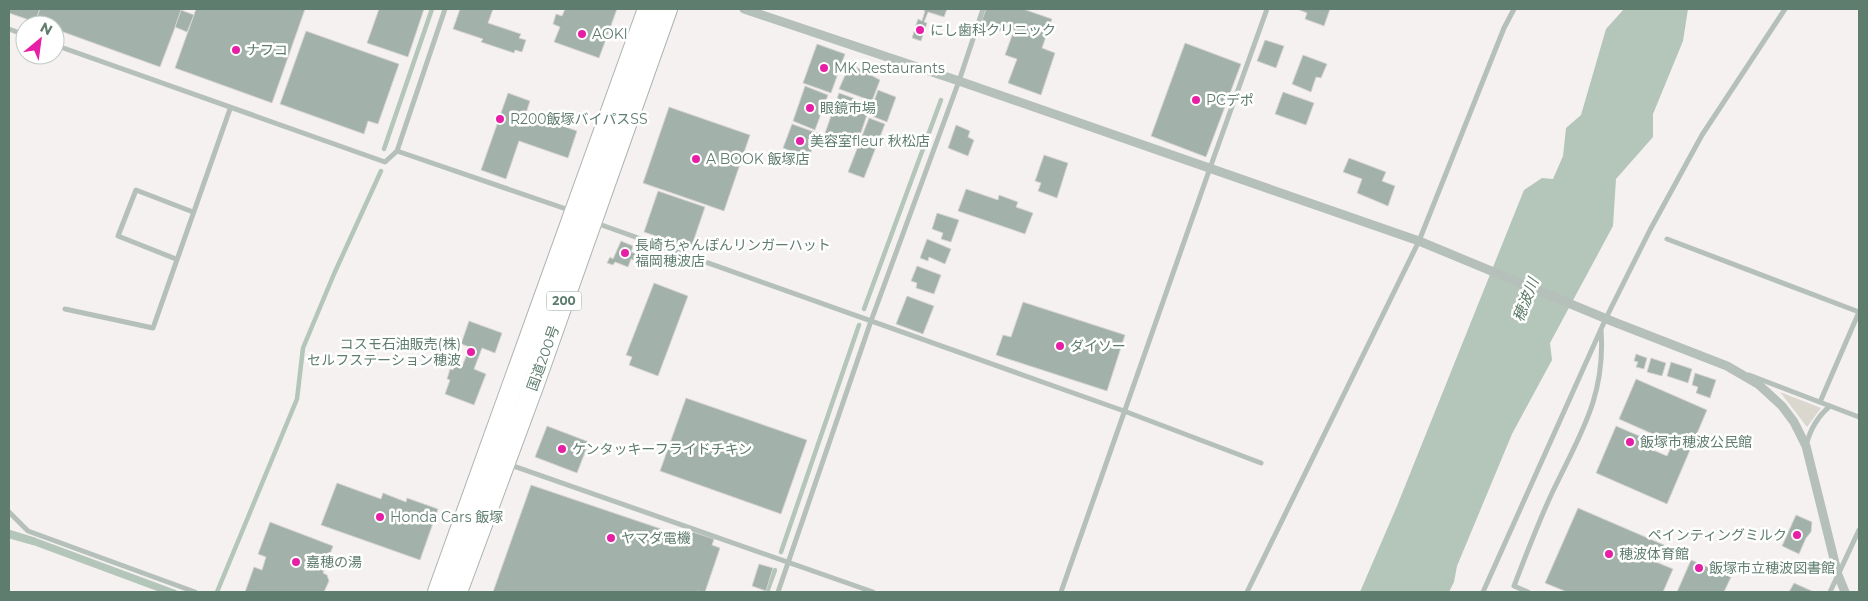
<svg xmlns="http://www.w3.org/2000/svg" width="1868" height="601" font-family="Montserrat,'Noto Sans JP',sans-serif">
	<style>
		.green { fill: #dad7cf }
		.water { fill: #b4c5ba }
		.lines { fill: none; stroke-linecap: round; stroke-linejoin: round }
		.stream { stroke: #b4c5ba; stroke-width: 4.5 }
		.building { fill: #a2b1a9; stroke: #d6d4d3 }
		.trunk-casing { stroke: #aab4b0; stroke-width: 22 }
		.minor { stroke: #b6c0bb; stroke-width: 5 }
		.tertiary { stroke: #b6c0bb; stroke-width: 9 }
		.trunk { stroke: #fff; stroke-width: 20 }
		.poi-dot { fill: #e71ea6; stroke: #fff; stroke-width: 2 }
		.labels { text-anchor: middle; stroke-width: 5; stroke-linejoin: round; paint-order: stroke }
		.shield { fill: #fff; stroke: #8fa49a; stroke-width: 1 }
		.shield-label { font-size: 12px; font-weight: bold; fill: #5f7d6f }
		.poi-label { font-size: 14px; fill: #5f7d6f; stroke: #fff; text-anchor: start }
		.street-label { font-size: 14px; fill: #5f7d6f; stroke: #fff }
		.water-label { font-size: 15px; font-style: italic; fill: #5a7965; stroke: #fff }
	</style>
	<rect width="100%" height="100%" fill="#f5f1f0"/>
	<polygon class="green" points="1780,392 1821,408 1807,427"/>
	<polygon class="water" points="1624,9 1688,9 1683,41 1653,114 1653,137 1616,179 1613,226 1550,343 1552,360 1512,434 1457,566 1454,582 1449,592 1360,592 1397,506 1524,190 1542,178 1553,179 1563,156 1566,128 1581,115 1606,29"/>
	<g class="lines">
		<g class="stream">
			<polyline points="384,149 432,9"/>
			<polyline points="864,309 941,100"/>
			<polyline points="9,532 35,540 175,592"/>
			<polyline points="9,536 34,543 166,592"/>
			<polyline points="781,552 859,325"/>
			<polyline points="217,592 297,399 303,348 334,274 381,171"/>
			<polyline points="767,592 775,570"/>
		</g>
	</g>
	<g class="building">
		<polygon points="9,9 40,9 35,22 9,13"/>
		<polygon points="40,9 182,9 160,67 55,29 55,25 43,25 35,22"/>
		<polygon points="196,9 305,9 272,103 175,68"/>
		<polygon points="379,9 424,9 408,57 367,43"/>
		<polygon points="460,9 493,9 488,23 521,34 519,38 526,40 522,52 515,50 514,53 481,42 483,39 453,29"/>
		<polygon points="565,9 617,9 599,58 554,42 560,27 553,24 556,14 562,16"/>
		<polygon points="922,9 947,9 944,17 928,12 924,22 927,23 921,41 912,38 918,19 922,21 925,11"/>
		<polygon points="986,9 1023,9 1052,19 1042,48 1055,53 1041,95 1008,83 1017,59 1005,55 1014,30 1005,27 1003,32 997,30 996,34 979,28"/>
		<polygon points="1297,9 1330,9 1324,26 1305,19 1307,13"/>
		<polygon points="181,10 194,15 187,32 175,27"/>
		<polygon points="306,31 399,64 378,124 368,121 364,134 280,104"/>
		<polygon points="1265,40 1284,46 1276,68 1257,61"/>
		<polygon points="1185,43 1241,64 1206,157 1151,136"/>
		<polygon points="817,44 845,54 831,93 803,83"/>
		<polygon points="1303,55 1327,64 1321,78 1316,77 1311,92 1292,84"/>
		<polygon points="850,64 880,80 872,101 839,89"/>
		<polygon points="805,86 828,95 815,130 793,121"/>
		<polygon points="878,90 896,97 887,122 869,115"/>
		<polygon points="1283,92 1314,103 1306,125 1275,114"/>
		<polygon points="508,93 530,101 526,113 577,131 568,158 519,141 506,179 481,170"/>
		<polygon points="839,93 856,99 854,107 868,112 856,147 824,136"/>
		<polygon points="669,107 750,135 724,211 643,183"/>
		<polygon points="869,118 885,124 864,178 848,172"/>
		<polygon points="792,124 817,133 809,158 783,148"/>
		<polygon points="956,125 970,131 968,137 974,140 968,156 948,148"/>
		<polygon points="1044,155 1068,163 1057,198 1038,191 1041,183 1035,181"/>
		<polygon points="1349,158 1386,172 1382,181 1395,186 1388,206 1357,193 1362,179 1343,172"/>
		<polygon points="966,189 998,200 999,195 1018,202 1016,207 1033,213 1025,234 958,211"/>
		<polygon points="658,191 705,207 691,248 644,232"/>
		<polygon points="937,213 959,220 951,242 941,239 943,233 932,229"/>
		<polygon points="927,239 951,249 945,264 929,257 928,261 920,258"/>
		<polygon points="621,241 633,246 631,252 637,254 634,260 631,259 628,267 615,262 613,265 607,263 610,257 613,259"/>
		<polygon points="917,266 941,275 934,294 916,288 917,283 911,281"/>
		<polygon points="654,283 688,296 658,376 629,365 632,357 626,355"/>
		<polygon points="907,296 934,306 923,334 896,324"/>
		<polygon points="1023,302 1125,335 1107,391 996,355 1003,335 1011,337"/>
		<polygon points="469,321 502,333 495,353 482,348 474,369 486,374 474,405 445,394 450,380 447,379 450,369 453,370 456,361 463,364 470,347 461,344"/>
		<polygon points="1636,354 1647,358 1644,369 1636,367 1638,362 1634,361"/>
		<polygon points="1651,358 1666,363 1662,376 1647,372"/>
		<polygon points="1671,362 1692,369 1688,383 1667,376"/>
		<polygon points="1695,373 1716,380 1710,398 1696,393 1698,387 1692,385"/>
		<polygon points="1636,379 1707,410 1667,504 1596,473 1616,426 1651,441 1648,448 1667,456 1673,443 1619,419"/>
		<polygon points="686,398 807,440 781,514 660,471"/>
		<polygon points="547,426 589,442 577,473 535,457"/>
		<polygon points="337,483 381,499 383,493 406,502 407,498 438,509 420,560 321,525"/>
		<polygon points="531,485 685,537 687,530 714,539 712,545 720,548 705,592 697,591 696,592 493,592"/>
		<polygon points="1578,508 1664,545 1656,562 1673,569 1663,592 1567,592 1545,583"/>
		<polygon points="1796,515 1812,522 1811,532 1806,538 1799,554 1782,546"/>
		<polygon points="270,522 333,546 323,573 327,575 329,581 324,592 245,592 254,567 262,570 266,557 258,554"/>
		<polygon points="1691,560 1731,577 1724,592 1677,592"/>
		<polygon points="759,564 773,568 766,591 752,586"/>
		<polygon points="1794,583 1814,592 1789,592"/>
	</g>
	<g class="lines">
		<g class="trunk-casing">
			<g id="trunk">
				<polyline points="438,592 648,9"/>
				<polyline points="457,592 534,384 667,9"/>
			</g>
		</g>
		<g class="minor">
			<polyline points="9,29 25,35"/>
			<polyline points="55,45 385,162 397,151 445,9"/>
			<polyline points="397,151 572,211"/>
			<polyline points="596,223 1124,411 1261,463"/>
			<polyline points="1667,239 1859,312"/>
			<polyline points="176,259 118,236 136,190 193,212"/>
			<polyline points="65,309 153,328 230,109"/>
			<polyline points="1749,375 1830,406"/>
			<polyline points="1820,402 1859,312"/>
			<path d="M1806 446C1810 429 1817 417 1830 406L1859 417"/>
			<polyline points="508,464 873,592"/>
			<polyline points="9,512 28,531 195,592"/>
			<polyline points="778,592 871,321 959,81 983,9"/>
			<polyline points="1061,592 1210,168 1267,9"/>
			<polyline points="1247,592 1419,241 1504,28 1514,9"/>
			<polyline points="1483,592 1606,318 1650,230 1702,135 1785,9"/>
			<path d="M1528 592 1514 586C1526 555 1538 523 1552 493 1579 436 1606 397 1601 330"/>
			<polyline points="1830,592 1859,530"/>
		</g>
		<polyline class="tertiary" points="744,9 959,81 1419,241 1614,322 1727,366 1758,384 1782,406 1794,422 1806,446 1838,575 1845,592"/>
		<use href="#trunk" class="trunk"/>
	</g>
	<g class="poi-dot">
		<circle cx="920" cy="30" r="5"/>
		<circle cx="582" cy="34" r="5"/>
		<circle cx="236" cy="50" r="5"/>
		<circle cx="824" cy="68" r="5"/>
		<circle cx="1196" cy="100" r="5"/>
		<circle cx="810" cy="108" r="5"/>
		<circle cx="500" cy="119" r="5"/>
		<circle cx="800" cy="141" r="5"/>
		<circle cx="696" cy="159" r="5"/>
		<circle cx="625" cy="253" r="5"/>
		<circle cx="1060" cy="346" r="5"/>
		<circle cx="471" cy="352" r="5"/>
		<circle cx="1630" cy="442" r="5"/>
		<circle cx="562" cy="449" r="5"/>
		<circle cx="380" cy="517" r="5"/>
		<circle cx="1797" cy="535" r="5"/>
		<circle cx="611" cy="538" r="5"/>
		<circle cx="1609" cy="554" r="5"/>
		<circle cx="296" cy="562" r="5"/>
		<circle cx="1699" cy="568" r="5"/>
	</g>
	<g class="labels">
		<rect class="shield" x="546.5" y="291.5" width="35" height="19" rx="4"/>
		<g class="shield-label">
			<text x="564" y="305">200</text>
		</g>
		<g class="poi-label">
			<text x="930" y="35">にし歯科クリニック</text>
			<text x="592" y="39">AOKI</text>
			<text x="246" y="55">ナフコ</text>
			<text x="834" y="73">MK Restaurants</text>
			<text x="1206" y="105">PCデポ</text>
			<text x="820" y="113">眼鏡市場</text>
			<text x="510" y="124">R200飯塚バイパスSS</text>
			<text x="810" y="146">美容室fleur 秋松店</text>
			<text x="706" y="164">A BOOK 飯塚店</text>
			<text x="635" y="250">長崎ちゃんぽんリンガーハット<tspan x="635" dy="16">福岡穂波店</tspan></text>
			<text x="461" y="349" text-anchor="end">コスモ石油販売(株)<tspan x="461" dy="16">セルフステーション穂波</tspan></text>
			<text x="1070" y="351">ダイソー</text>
			<text x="1640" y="447">飯塚市穂波公民館</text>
			<text x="572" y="454">ケンタッキーフライドチキン</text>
			<text x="390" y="522">Honda Cars 飯塚</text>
			<text x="1787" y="540" text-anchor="end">ペインティングミルク</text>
			<text x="621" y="543">ヤマダ電機</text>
			<text x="1619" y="559">穂波体育館</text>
			<text x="306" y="567">嘉穂の湯</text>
			<text x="1709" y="573">飯塚市立穂波図書館</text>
		</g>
		<g class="street-label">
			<text transform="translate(543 358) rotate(-70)" y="5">国道200号</text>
		</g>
		<g class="water-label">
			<text transform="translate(1526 300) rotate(-69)" y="5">穂波川</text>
		</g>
	</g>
	<rect width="1868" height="601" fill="none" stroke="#5f7d6f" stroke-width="20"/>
	<g transform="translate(40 40) rotate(29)"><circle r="24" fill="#ffffff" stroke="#bfcbc5"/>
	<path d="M0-4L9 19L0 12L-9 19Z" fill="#e71ea6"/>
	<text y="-8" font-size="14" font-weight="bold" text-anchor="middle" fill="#5f7d6f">N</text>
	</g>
</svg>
